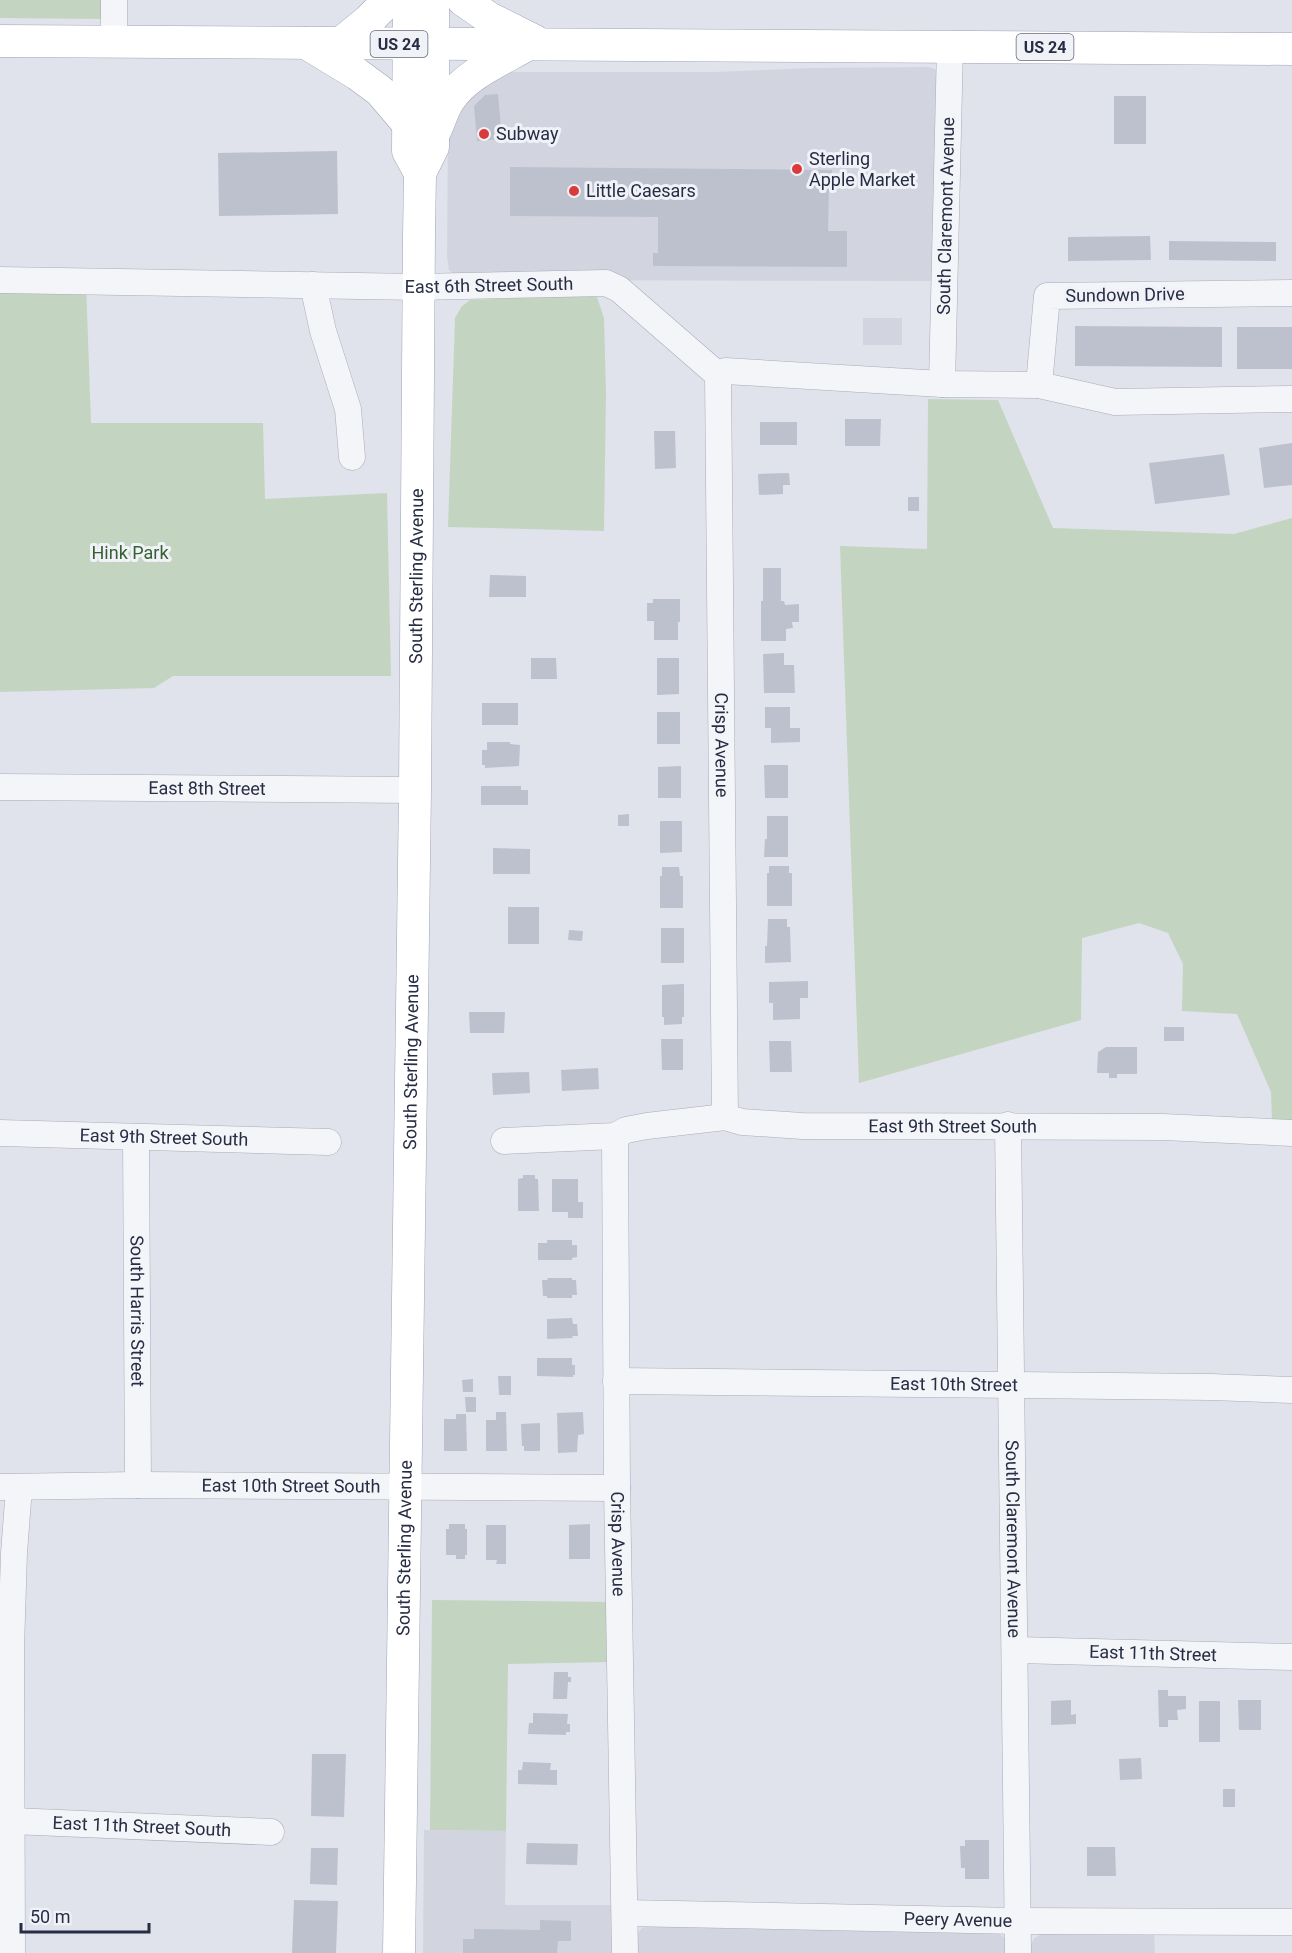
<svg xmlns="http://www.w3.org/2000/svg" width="1292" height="1953" font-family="Roboto,sans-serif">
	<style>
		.built { fill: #d2d5e0 }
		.green { fill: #c3d5c1 }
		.building { fill: #bdc1ce }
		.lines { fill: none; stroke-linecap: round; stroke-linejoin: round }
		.minor-casing { stroke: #a8acb9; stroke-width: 27 }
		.major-casing { stroke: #9fa5b8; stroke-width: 33 }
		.minor { stroke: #f4f5f8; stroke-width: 26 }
		.major { stroke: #fff; stroke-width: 32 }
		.poi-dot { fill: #db3a3a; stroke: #f0f2f8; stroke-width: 2 }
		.labels { text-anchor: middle; stroke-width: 6; stroke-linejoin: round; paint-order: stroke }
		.shield { fill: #f0f2f8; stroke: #63687a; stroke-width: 1.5 }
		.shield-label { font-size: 16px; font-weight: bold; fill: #272d44 }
		.poi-label { font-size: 18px; fill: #272d44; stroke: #f0f2f8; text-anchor: start }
		.street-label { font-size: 18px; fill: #272d44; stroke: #f0f2f8 }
		.park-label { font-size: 18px; fill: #356133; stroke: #f0f2f8 }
	</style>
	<rect width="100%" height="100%" fill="#e0e3eb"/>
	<g class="built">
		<polygon points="928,67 935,69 939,74 933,281 469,280 455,275 449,270 447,257 448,127 451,111 504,72 713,72 812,68"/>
		<rect x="863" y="318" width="39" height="27"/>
		<polygon points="424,1830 506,1831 505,1905 617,1905 617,1953 423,1953"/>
		<polygon points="648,1926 997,1932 1007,1940 1010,1953 635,1953 636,1935 642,1928"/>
		<polygon points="1044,1932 1154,1932 1155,1953 1031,1953 1031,1944 1034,1939"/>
	</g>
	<g class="green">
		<polygon points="0,0 108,0 101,19 0,18"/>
		<polygon points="0,280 86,282 91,423 263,423 265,499 387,493 391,676 173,676 154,688 0,692"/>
		<polygon points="584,295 597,297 604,318 606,393 604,531 448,527 455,318 462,306 470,300"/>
		<polygon points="928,399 998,400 1053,528 1234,534 1292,518 1292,1123 1272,1120 1271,1092 1237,1014 1182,1011 1183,964 1168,933 1139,923 1082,938 1081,1020 859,1083 840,546 927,549"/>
		<polygon points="432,1600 611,1602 611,1662 508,1664 506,1831 430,1830"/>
	</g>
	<g class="building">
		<polygon points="498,94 502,139 477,141 474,106 485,95"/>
		<rect x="1114" y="96" width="32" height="48"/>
		<polygon points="337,151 338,214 219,216 218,153"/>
		<polygon points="510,167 832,170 832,188 829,188 828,231 847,231 847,267 653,266 653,253 658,253 658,217 510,216"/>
		<polygon points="1150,236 1151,260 1068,261 1068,237"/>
		<polygon points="1169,241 1276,242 1276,261 1169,260"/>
		<polygon points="1075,326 1222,327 1222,367 1075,366"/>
		<rect x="1237" y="327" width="55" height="42"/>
		<polygon points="845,419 881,419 880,446 845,446"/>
		<rect x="760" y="422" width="37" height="23"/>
		<polygon points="654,431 675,431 676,468 655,469"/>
		<polygon points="1292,443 1292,485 1264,488 1259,448"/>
		<polygon points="1224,454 1230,495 1155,504 1149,463"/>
		<polygon points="789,473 790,485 783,485 783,494 759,495 758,474"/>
		<rect x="908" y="497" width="11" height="14"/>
		<polygon points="763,568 781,568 781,601 784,601 785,605 799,604 799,622 792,622 793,628 786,629 786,641 761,641 761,601 763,601"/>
		<polygon points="490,575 526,576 526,597 489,597"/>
		<polygon points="653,599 680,599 680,622 678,622 678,640 654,640 654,621 647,621 647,603 653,603"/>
		<polygon points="784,653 784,665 794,665 795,693 764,693 763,654"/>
		<polygon points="531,658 556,658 557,679 531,679"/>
		<polygon points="657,658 679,658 679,694 657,695"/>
		<rect x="482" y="703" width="36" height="22"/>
		<polygon points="765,707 790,707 790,728 800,728 800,742 771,743 771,728 765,728"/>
		<rect x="657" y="712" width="23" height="32"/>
		<polygon points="487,742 510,742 510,744 520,745 519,766 485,768 485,765 482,765 482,750 487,750"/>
		<polygon points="764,765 788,765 788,798 765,798"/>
		<polygon points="681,766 681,798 658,798 658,767"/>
		<polygon points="481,786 521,786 521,790 528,790 528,805 481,805"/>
		<polygon points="629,814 629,826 618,826 618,815"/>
		<polygon points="767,816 788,816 788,857 764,857 765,839 767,839"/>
		<polygon points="660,821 682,821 682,852 660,853"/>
		<polygon points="493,848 530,849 530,874 493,874"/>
		<polygon points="769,866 789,866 789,873 792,873 792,906 767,906 767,873 769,873"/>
		<polygon points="662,867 679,867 680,876 683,876 683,908 660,908 660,876 662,876"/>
		<rect x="508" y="907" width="31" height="37"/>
		<polygon points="768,919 787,919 787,927 790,927 791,962 765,963 765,946 767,946"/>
		<rect x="661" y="928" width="23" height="35"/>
		<polygon points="569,930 583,931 582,941 568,940"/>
		<polygon points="808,981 808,998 800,998 800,1019 773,1020 773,1003 769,1003 769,982"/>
		<polygon points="684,984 684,1017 682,1017 682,1024 664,1025 664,1017 662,1017 662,985"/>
		<polygon points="469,1012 505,1012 504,1033 470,1033"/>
		<rect x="1164" y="1027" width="20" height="14"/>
		<polygon points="661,1039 683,1039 683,1070 662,1070"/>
		<polygon points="769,1041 791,1041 792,1072 770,1072"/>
		<polygon points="1106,1047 1137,1047 1137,1074 1117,1074 1117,1078 1109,1078 1109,1073 1097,1073 1098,1052"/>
		<polygon points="598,1068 599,1089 562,1091 561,1070"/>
		<polygon points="529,1072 530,1093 493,1095 492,1073"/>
		<polygon points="523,1175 535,1175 535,1179 538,1179 539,1211 518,1211 518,1179 523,1178"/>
		<polygon points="552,1179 578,1179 578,1202 583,1202 583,1218 568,1218 568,1212 552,1212"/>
		<polygon points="547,1240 572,1240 572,1245 577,1245 577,1257 572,1258 572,1260 538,1260 538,1243 547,1243"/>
		<polygon points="547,1278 572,1278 572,1280 576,1280 577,1295 572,1295 572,1298 547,1298 547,1296 543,1296 542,1280 548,1280"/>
		<polygon points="572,1318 573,1324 577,1324 578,1336 572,1336 573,1338 547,1339 547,1319"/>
		<polygon points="537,1358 572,1358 572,1365 575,1365 575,1375 573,1375 573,1377 537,1376"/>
		<polygon points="498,1376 511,1376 511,1395 499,1395"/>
		<polygon points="473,1379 473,1392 463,1392 462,1380"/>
		<polygon points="465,1397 476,1397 476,1412 466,1412"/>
		<polygon points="496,1412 506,1412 507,1451 486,1451 486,1420 496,1420"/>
		<polygon points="583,1412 584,1434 578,1435 577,1452 558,1453 557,1413"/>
		<polygon points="456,1414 466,1414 467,1451 444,1451 444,1419 456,1419"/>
		<polygon points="540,1423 540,1451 524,1451 524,1446 522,1446 521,1424"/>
		<polygon points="449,1524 465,1524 465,1529 467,1529 467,1555 465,1555 465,1559 456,1559 456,1555 446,1555 446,1529 449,1529"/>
		<polygon points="590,1524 590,1559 569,1559 569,1525"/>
		<polygon points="486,1525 506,1525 506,1564 496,1564 497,1560 486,1560"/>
		<polygon points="554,1672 568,1672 568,1677 571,1677 571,1682 568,1682 567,1699 553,1699"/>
		<polygon points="1158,1690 1168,1690 1168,1696 1186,1696 1186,1709 1177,1710 1178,1720 1168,1720 1168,1727 1159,1727"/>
		<polygon points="1071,1700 1071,1715 1076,1714 1076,1724 1051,1725 1051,1701"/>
		<polygon points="1238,1700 1261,1700 1261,1730 1239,1730"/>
		<rect x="1199" y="1701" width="21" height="41"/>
		<polygon points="533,1713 568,1714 567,1724 570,1724 570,1732 566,1732 566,1735 528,1734 529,1723 533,1723"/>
		<polygon points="312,1754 346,1754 344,1817 311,1816"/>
		<polygon points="1141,1758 1142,1779 1120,1780 1119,1759"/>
		<polygon points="523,1762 551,1763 550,1770 557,1770 557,1785 518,1784 518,1770 522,1770"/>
		<rect x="1223" y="1789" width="12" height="18"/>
		<polygon points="965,1840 989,1840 989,1879 965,1879 965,1868 961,1868 960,1846 965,1846"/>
		<polygon points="527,1843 578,1844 577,1865 526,1864"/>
		<polygon points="1087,1847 1115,1847 1116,1876 1087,1876"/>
		<polygon points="311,1848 338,1848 337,1885 310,1884"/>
		<polygon points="294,1900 338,1901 336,1953 292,1953"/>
		<polygon points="540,1920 571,1921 571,1941 558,1941 557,1953 463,1953 463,1939 474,1939 474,1929 540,1930"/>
	</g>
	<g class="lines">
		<g class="minor-casing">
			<g id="minor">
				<polyline points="114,42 114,0"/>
				<path id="s1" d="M0 280 418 287 606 283 619 289 718 375 725 371 942 384 1039 385"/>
				<polyline points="313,285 323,331 348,409 352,457"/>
				<polyline points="1292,293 1047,296 1039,385 1115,402 1292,399"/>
				<path id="s2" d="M718 375 725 1117"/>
				<path id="s3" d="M942 384 950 47"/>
				<path id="s4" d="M0 787 415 790"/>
				<path id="s5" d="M1008 1125 1018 1953"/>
				<path id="s6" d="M0 1133 328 1142"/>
				<path id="s7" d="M615 1136 617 1488 625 1953"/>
				<path id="s8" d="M136 1137 138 1485"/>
				<path id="s9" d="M504 1141 615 1136 626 1130 647 1126 725 1117 742 1122 802 1126 1163 1127 1292 1133"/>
				<path id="s10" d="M616 1381 1211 1387 1292 1390"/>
				<path id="s11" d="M0 1487 138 1485 617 1488"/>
				<path id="s12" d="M1015 1650 1292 1657"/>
				<path id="s13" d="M12 1821 271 1832"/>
				<path id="s14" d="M625 1913 1018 1921 1292 1922"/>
				<polyline points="12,1953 11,1648 14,1553 19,1488"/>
			</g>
		</g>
		<g class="major-casing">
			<g id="major">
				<polyline points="409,0 408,151 420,173"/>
				<polyline points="463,0 489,18 535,41"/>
				<polyline points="0,41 1292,49"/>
				<polyline points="306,43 357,74 380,91 408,124"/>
				<polyline points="341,43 368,21 389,0"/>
				<path d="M435 131C440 121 443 109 449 100 466 74 501 60 527 45"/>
				<path id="s15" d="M399 1953 415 790 419 235 420 173 433 147V0"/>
			</g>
		</g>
		<use href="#minor" class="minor"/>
		<use href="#major" class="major"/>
	</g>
	<g class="poi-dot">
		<circle cx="484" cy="134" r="6"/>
		<circle cx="797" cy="169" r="6"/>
		<circle cx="574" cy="191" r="6"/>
	</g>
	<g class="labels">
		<g class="shield">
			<rect x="370.5" y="31" width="57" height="26" rx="4.5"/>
			<rect x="1016.5" y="34" width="57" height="26" rx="4.5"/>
		</g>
		<g class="shield-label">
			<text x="399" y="50">US 24</text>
			<text x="1045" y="53">US 24</text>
		</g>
		<g class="poi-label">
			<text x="496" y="140">Subway</text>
			<text x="809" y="165">Sterling<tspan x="809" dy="21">Apple Market</tspan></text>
			<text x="586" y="197">Little Caesars</text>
		</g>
		<g class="street-label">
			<text dy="6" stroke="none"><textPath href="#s3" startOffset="168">South Claremont Avenue</textPath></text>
			<text dy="6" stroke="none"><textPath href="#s1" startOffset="489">East 6th Street South</textPath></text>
			<text transform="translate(1125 295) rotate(-1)" y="6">Sundown Drive</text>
			<text dy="6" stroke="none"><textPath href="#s15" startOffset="1377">South Sterling Avenue</textPath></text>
			<text dy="6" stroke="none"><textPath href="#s2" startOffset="370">Crisp Avenue</textPath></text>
			<text dy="6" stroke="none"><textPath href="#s4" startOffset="207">East 8th Street</textPath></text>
			<text dy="6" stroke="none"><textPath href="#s15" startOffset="891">South Sterling Avenue</textPath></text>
			<text dy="6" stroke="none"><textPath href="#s9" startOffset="452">East 9th Street South</textPath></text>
			<text dy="6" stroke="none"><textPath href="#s6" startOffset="164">East 9th Street South</textPath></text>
			<text dy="6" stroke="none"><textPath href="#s8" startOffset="174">South Harris Street</textPath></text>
			<text dy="6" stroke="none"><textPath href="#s10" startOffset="338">East 10th Street</textPath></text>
			<text dy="6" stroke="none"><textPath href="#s11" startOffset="291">East 10th Street South</textPath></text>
			<text dy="6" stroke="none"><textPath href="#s5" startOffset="414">South Claremont Avenue</textPath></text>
			<text dy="6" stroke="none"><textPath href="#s7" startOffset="408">Crisp Avenue</textPath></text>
			<text dy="6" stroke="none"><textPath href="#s15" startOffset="405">South Sterling Avenue</textPath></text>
			<text dy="6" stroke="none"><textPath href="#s12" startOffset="138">East 11th Street</textPath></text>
			<text dy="6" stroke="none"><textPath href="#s13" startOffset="130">East 11th Street South</textPath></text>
			<text dy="6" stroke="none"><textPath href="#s14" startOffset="333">Peery Avenue</textPath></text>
		</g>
		<g class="park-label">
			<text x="130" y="559">Hink Park</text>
		</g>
	</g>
	<path d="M21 1923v9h128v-9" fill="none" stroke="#272d44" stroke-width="3"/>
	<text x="30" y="1923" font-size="18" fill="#272d44" stroke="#f0f2f8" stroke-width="4.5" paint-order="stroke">50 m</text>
</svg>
